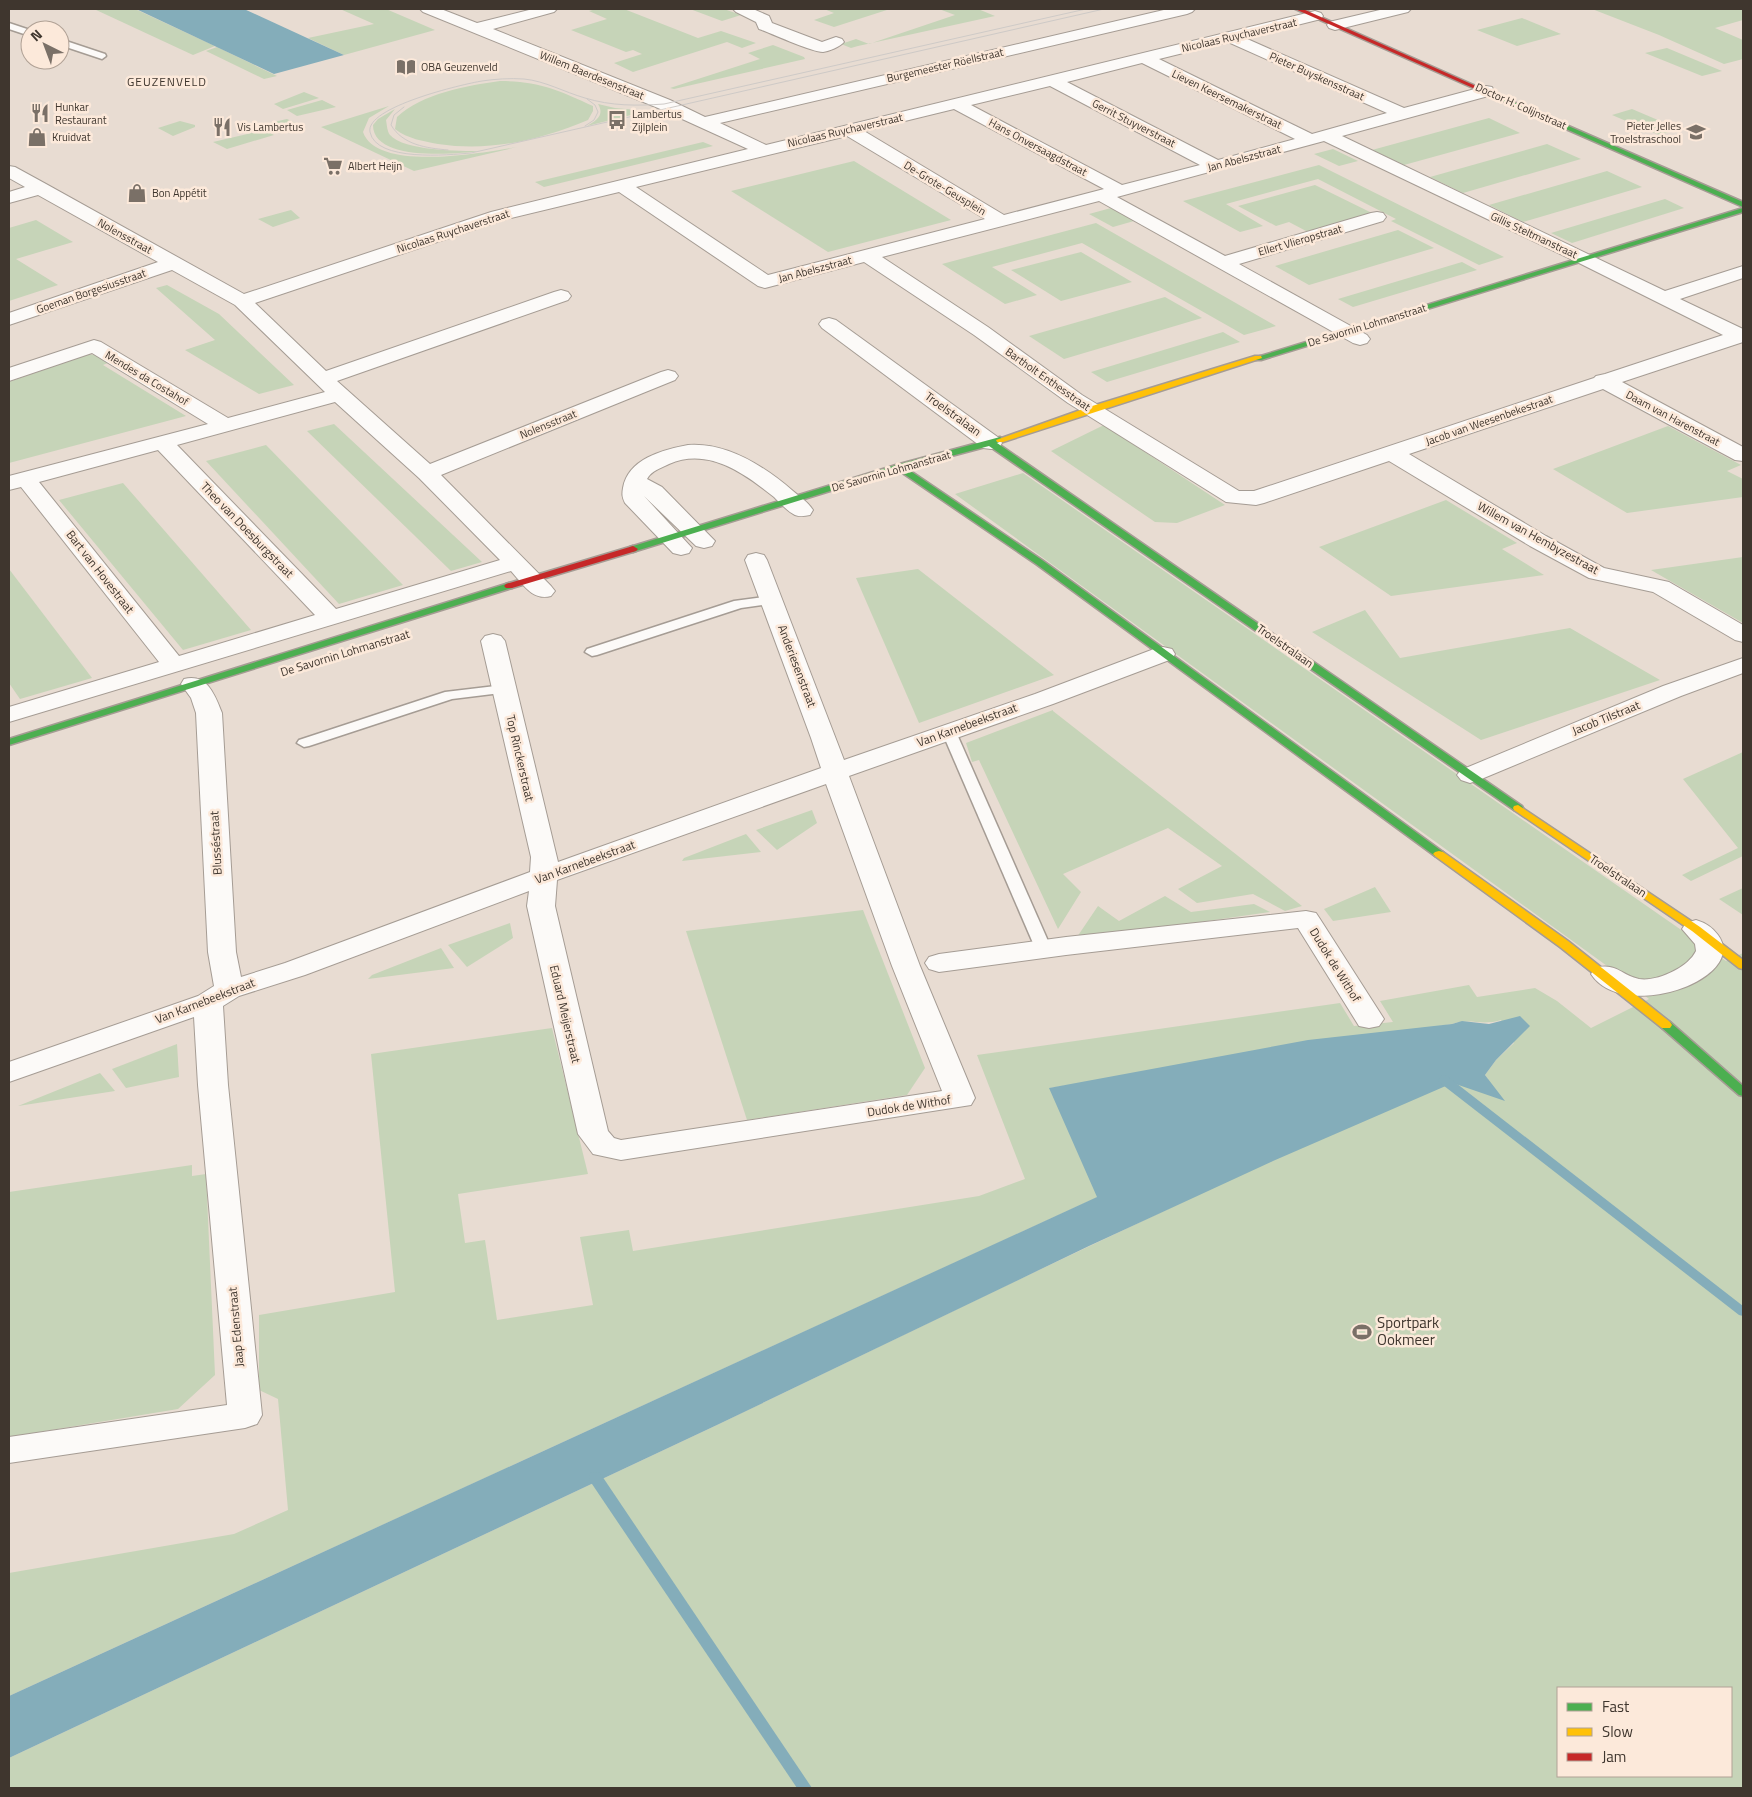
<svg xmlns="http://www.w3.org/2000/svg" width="1752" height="1797" font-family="'Titillium Web',sans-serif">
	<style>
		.green { fill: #c6d4b8; fill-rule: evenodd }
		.water { fill: #84adba }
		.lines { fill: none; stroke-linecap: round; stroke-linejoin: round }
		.stream { fill: #84adba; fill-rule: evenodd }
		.lane-casing { stroke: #a59c94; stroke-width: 3 }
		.street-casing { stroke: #a59c94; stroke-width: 2 }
		.fast-casing { stroke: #a59c94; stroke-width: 3 }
		.slow-casing { stroke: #a59c94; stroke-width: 3 }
		.jam-casing { stroke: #a59c94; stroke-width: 3 }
		.lane { fill: #fcfaf8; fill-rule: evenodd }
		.street { fill: #fcfaf8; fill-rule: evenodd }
		.fast { fill: #4caf50; fill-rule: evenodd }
		.slow { fill: #ffc107; fill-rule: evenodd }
		.jam { fill: #c62828; fill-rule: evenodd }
		.tram { stroke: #cecac7; stroke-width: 1 }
		.labels { text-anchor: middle; stroke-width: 5; stroke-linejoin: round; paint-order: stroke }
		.far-street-label { font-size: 11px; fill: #3f362e; stroke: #fce9da }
		.far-poi-label { font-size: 11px; fill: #3f362e; stroke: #fce9da; text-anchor: start }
		.far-quarter-label { font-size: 12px; letter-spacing: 1px; fill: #3f362e; stroke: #fce9da }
		.street-label { font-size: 12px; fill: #3f362e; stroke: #fce9da }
		.near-poi-label { font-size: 15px; fill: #3f362e; stroke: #fce9da; text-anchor: start }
	</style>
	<rect width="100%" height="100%" fill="#e8dcd2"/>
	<g class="green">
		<polygon points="94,9 135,9 215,46 193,55"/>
		<polygon points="340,9 386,9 435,30 344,55 308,38 374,24"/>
		<polygon points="596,9 624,9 698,38 721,31 756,43 742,48 727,42 633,72 614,63 642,54 633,50 626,52 571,30 607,19 589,11"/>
		<polygon points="690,9 724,9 741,15 722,21"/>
		<polygon points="824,9 890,9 834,27 814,20 834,13"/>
		<polygon points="939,9 978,9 995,16 858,46 851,48 841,44 856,39 869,44 955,15"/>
		<polygon points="1592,9 1743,9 1743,20 1715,28 1743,40 1743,59 1724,64 1659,35"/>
		<polygon points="1522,18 1561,34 1517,46 1477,30"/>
		<polygon points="773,45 804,57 805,59 674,89 670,88 760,59 748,53"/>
		<polygon points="217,47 277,76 264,79 206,51"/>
		<polygon points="1667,48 1722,71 1702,76 1645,53"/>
		<path d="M500 81C538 81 559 90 593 106V111L588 120C540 140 491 152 438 144 423 141 408 139 395 129L397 117C423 93 466 86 500 81Z"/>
		<polygon points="304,92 319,98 283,109 274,104"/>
		<polygon points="322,100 336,107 297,116 287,110"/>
		<path d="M598 104 615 108 647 111 587 126C596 121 605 115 598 104Z"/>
		<path d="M389 106 369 118 363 132C377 173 485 152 517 147L414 171 321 127Z"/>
		<path d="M395 109 386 120C387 125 387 131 390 135 404 151 460 151 480 151 456 154 373 162 373 125L378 119Z"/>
		<polygon points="1632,109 1679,129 1659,135 1612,115"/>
		<polygon points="1489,118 1520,133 1404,165 1372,150"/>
		<path d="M287 119 302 126C289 131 277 135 265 124Z"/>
		<polygon points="180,121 195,125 195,127 173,136 158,128"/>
		<polygon points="264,130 274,135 227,149 213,142"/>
		<polygon points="703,142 713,146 544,187 535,182"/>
		<polygon points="1547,144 1581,159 1463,193 1430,177"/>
		<polygon points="1333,149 1358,161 1339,166 1314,154"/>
		<polygon points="854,161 951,220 828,252 731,191"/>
		<polygon points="1319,165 1504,257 1479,265 1391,221 1396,219 1318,179 1226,204 1263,226 1240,232 1183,201"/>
		<polygon points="1607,171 1642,187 1523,222 1489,205"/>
		<polygon points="1315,185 1372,213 1308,232 1289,222 1276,226 1238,206"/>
		<polygon points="1665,199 1684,208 1572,243 1551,233"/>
		<polygon points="1111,208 1134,221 1113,227 1089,214"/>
		<polygon points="291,210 300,218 273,227 258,219"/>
		<polygon points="36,220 73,242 16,259 58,285 9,301 9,228"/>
		<polygon points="1096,223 1276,326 1244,335 1082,243 992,267 1037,295 1005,304 942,264"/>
		<polygon points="1398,230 1434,248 1309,285 1275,266"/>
		<polygon points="1081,252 1132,282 1061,301 1011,270"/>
		<polygon points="1462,262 1477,270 1353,307 1338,299"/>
		<polygon points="167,285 219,314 294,385 259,394 185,350 215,340 156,288"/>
		<polygon points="1165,297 1202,318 1064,359 1029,336"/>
		<polygon points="1223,332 1240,342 1107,382 1091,372"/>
		<polygon points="88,354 100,356 110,362 103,365 186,416 9,463 9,382"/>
		<polygon points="334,424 482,562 451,571 307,431"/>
		<polygon points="1104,425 1225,505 1177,523 1155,522 1051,451"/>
		<polygon points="1668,426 1741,465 1727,471 1743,479 1743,497 1627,513 1553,469"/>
		<polygon points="266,445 403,585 339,604 206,461"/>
		<path d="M1023 473 1726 961 1743 953V1788H9V1758L717 1425 1001 1288 1443 1079H1488L1485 1075 1496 1060 1514 1043 1501 1020C1482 1026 1470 1018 1452 1024L1050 1088 1098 1197 9 1696V1573L234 1534 288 1510 278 1399 259 1390V1315L395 1292 371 1054 552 1028 588 1174 458 1194 465 1243 485 1240 497 1320 593 1305 580 1237 629 1230 633 1251 979 1196 1025 1179 977 1055 1340 1003 1354 1026 1393 1022 1380 1001 1469 985 1477 997 1535 988 1557 1001 1591 1028 1649 999 1614 971 955 494ZM1558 1688H1731V1776H1558Z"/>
		<polygon points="123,483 251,630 183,650 59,500"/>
		<polygon points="1446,500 1517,543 1502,549 1544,575 1391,596 1319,547"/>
		<polygon points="1743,557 1743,623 1651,570"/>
		<polygon points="9,569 92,678 20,699 9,683"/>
		<polygon points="918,569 1054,675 919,723 856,578"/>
		<polygon points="1365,610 1400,658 1570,628 1660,680 1481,740 1312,632"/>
		<polygon points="1053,710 1053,711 1302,906 1285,911 1253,894 1197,903 1178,889 1222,866 1168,828 1063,874 1081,892 1058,929 979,760 972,762 966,743"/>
		<polygon points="1743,752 1743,856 1691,881 1682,875 1738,848 1683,779"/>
		<polygon points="812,810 817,823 777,850 756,830"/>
		<polygon points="746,834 761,852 682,861 684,858"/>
		<polygon points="1375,887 1391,912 1333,921 1324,909"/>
		<polygon points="1743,888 1743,915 1719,899"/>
		<polygon points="1165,896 1191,912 1254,904 1270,912 1075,940 1098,906 1119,921"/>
		<polygon points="863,910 925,1068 907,1095 747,1120 686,931"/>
		<polygon points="510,923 513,938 467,967 448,945"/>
		<polygon points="441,948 454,968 368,979 372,975"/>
		<polygon points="177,1044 179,1077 126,1088 112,1069"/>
		<polygon points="100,1073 115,1091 18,1106"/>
		<polygon points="192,1165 192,1176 206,1174 215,1375 178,1409 9,1437 9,1192"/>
	</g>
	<g class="water">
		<polygon points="136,9 244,9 344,55 274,74"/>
		<polygon points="1520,1016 1530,1026 1496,1060 1485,1075 1505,1101 1444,1080 1448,1085 1273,1161 1089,1246 717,1425 9,1758 9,1696 1097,1197 1049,1088 1308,1040 1452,1024 1462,1021 1489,1024"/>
	</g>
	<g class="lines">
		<g class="stream">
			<polygon points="1443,1075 1447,1076 1743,1306 1743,1316 1739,1315 1439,1082 1438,1079"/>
			<polygon points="595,1472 600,1473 812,1788 797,1788 590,1481 589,1477 590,1473"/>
		</g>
		<g class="lane-casing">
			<g id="lane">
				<polygon points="9,23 30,30 30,36 9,29"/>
				<polygon points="60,39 105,54 106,56 102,59 60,45"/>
				<polygon points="771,596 777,600 776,603 741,608 597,655 592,656 585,652 587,649 734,601"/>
				<polygon points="504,685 511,689 509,692 452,699 309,746 304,747 297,743 299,740 445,692"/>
				<polygon points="949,728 956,732 1052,950 1049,953 1039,953 1036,950 942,732"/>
			</g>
		</g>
		<g class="street-casing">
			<g id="street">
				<path d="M420 9H441L477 23 533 9H557L554 12 493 29 670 100 705 117 1168 9H1195L1192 12 1187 14 720 123 766 145 1315 11 1321 13 1323 16 1321 19 1245 38 1404 108 1486 86 1492 87 1494 91 1492 95 1342 136 1665 291 1743 266V278L1680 299 1743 329V342L1622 382 1743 447V461L1735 460 1603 389 1409 454 1546 536 1604 568 1669 582 1743 625V642L1735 640 1653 592 1589 578 1530 546 1389 461 1264 503 1256 505 1226 502 1068 403 974 335 864 262 765 288 758 286 619 192 503 220 255 303 326 371 554 292 561 290 568 292 571 296 568 300 337 381 430 464 661 372 668 370 675 372 678 376 675 380 441 475 551 586 555 591 551 596C532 601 523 584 511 571L9 722V707L159 662 21 487 9 490V476L208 424 92 353 9 381V368L94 340 101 342 228 418 325 392 235 305 172 270 9 325V313L158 262 38 195 9 203V192L25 187 9 178V166L15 167 46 184 244 294 491 212 748 149 658 108 423 12ZM1228 42 1387 113 1312 134 1159 59ZM1142 63 1295 139 1218 160 1067 82ZM1050 86 1200 165 1122 185 971 105ZM954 109 1104 189 1004 215 864 131ZM847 136 985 219 768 275 636 187ZM1324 141 1577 262 1723 335 1605 374 1596 376 1594 378 1254 491H1239L1082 395 988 327 882 257 1099 201 1353 343 1360 345 1367 343 1370 339 1367 335 1239 264 1383 221 1386 217 1383 213 1377 212 1371 213 1225 256 1117 197ZM335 402 419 478 500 560 336 609 177 445ZM158 450 315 615 179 656 39 482Z"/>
				<path d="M733 9H753L769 16 772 23 822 42 836 37 842 39 844 42C840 47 829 51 823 52 811 52 773 34 759 29L756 22 736 12Z"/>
				<polygon points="1384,9 1411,9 1408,12 1335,30 1329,28 1327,25 1329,22"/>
				<polygon points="829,318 836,320 999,438 1002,443 999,448 991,449 983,448 822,328 819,324 822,320"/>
				<path d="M688 445C728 442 765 467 793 491 800 497 808 502 813 510L810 515C805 516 800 517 795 515 787 511 780 503 774 497 744 473 708 447 669 464 661 468 651 471 647 479L662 487 715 541 712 546 704 548 696 546 644 496 692 548 689 553 681 555 673 553 625 503C622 497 622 494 623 488 628 459 662 450 688 445Z"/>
				<path d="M756 553 764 555 767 560 844 760 1035 694 1154 649 1163 647 1172 649 1175 654 1172 659 1053 704 849 776 920 966 975 1098 971 1105 621 1160 593 1154 578 1134 527 906 529 891 305 975 239 996 223 1006 228 1085 262 1415 257 1424 245 1428 9 1463V1437L227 1405 198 1085 194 1017 9 1082V1062L198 996 214 986 208 952 196 713 191 698 181 684 184 679C207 673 215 695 222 713L236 952 241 977 285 963 530 872 531 857 481 641 485 636 493 634 501 636 505 641 558 862 821 768 811 738 745 560 748 555ZM826 784 892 966 942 1091 621 1140 614 1138 608 1131 555 906 557 880Z"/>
				<polygon points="1743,658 1743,673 1681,696 1479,780 1470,783 1461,780 1457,775 1461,770 1663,686"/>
				<polygon points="1306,911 1316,913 1320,919 1384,1019 1379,1026 1369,1028 1359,1026 1298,928 1066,955 939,972 929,969 925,963 929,957 939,954 1066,937"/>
				<path d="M1696 920C1706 923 1712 927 1718 935 1750 978 1624 1024 1591 974L1595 968C1616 962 1621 975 1639 979 1656 982 1688 968 1696 951L1695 944 1682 929 1686 923Z"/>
			</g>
		</g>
		<g class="fast-casing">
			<g id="fast">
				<polygon points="1491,94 1495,94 1743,202 1743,207 1491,96"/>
				<polygon points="1743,208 1743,212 1261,360 1255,360 1254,358"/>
				<polygon points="1000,437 1004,440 997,443 1522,806 1523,808 1522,810 1514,810 989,446 906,468 1042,560 1443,852 1445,854 1443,856 1435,856 1036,564 898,470 636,551 633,552 628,549 630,547 896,465"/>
				<polygon points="509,583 514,586 512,588 9,745 9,739"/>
				<polygon points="1666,1021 1670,1022 1743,1086 1743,1096 1739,1095 1662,1028 1660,1025"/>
			</g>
		</g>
		<g class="slow-casing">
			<g id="slow">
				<polygon points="1255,356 1261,356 1262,358 1003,442 997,442 996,440 1089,407"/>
				<polygon points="1518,805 1700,927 1743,960 1743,969 1739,968 1692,931 1514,810 1513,808 1514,806"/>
				<polygon points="1439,851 1443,852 1568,941 1670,1022 1672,1025 1670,1028 1662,1028 1560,947 1435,856 1433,854 1435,852"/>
			</g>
		</g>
		<g class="jam-casing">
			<g id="jam">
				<polygon points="1295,9 1303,9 1496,95 1491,96"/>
				<polygon points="633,546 638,549 636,551 512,588 506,588 504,586 506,584"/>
			</g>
		</g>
		<use href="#lane" class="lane"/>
		<use href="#street" class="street"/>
		<use href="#fast" class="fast"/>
		<use href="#slow" class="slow"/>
		<use href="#jam" class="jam"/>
		<g class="tram">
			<path d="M1086 9 664 104C637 106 611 106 585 98 564 92 545 81 524 79 510 78 495 79 482 81 463 84 365 107 370 132 376 162 448 155 471 153L1104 9"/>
			<path d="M404 107 394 115 391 125C403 145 426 148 448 150"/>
			<polyline points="585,126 594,120 598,112 595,105 587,99"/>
		</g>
	</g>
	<defs>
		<g id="library-bare" transform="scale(1.5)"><path d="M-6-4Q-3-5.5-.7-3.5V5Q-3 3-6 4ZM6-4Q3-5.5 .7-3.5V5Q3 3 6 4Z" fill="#7a7067" stroke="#fce9da" stroke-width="2.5" paint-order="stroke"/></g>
		<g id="restaurant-bare" transform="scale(1.5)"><path d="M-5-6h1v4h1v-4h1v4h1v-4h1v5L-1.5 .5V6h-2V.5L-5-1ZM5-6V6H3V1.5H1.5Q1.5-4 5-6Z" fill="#7a7067" stroke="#fce9da" stroke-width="2.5" paint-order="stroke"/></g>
		<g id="bus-bare" transform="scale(1.5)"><path d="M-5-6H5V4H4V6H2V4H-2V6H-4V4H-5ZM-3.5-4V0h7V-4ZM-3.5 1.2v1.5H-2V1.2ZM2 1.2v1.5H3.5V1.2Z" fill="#7a7067" stroke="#fce9da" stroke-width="2.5" paint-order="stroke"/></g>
		<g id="school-bare" transform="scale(1.5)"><path d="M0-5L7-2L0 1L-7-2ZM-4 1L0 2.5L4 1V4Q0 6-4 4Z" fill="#7a7067" stroke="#fce9da" stroke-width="2.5" paint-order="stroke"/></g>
		<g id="shop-bare" transform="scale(1.5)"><path d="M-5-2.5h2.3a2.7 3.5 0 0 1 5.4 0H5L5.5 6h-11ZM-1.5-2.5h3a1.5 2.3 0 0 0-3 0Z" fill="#7a7067" stroke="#fce9da" stroke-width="2.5" paint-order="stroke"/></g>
		<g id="supermarket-bare" transform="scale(1.5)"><path d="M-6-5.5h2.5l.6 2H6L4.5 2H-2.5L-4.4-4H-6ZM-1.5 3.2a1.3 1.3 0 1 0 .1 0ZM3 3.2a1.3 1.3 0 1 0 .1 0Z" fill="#7a7067" stroke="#fce9da" stroke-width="2.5" paint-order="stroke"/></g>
		<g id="stadium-bare" transform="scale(1.5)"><path d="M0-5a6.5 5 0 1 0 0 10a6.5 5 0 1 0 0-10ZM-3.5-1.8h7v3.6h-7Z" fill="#7a7067" stroke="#fce9da" stroke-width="2.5" paint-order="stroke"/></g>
	</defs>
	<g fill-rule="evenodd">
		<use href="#library-bare" x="406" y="67"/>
		<use href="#restaurant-bare" x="40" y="113"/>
		<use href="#bus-bare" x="617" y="120"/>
		<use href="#restaurant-bare" x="222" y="127"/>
		<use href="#school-bare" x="1696" y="132"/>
		<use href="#shop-bare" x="37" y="137"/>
		<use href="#supermarket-bare" x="333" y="166"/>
		<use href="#shop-bare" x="137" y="193"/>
		<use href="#stadium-bare" x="1362" y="1332"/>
	</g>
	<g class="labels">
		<g class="far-street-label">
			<text transform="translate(1239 35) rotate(-13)" y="4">Nicolaas Ruychaverstraat</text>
			<text transform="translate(945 65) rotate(-13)" y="4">Burgemeester Röellstraat</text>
			<text transform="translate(592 75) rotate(22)" y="4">Willem Baerdesenstraat</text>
			<text transform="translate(1317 76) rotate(24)" y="4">Pieter Buyskensstraat</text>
			<text transform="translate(1227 99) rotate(26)" y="4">Lieven Keersemakerstraat</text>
			<text transform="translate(1521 106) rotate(24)" y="4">Doctor H. Colijnstraat</text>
			<text transform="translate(1134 123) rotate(27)" y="4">Gerrit Stuyverstraat</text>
			<text transform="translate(845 130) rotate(-13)" y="4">Nicolaas Ruychaverstraat</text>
			<text transform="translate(1038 147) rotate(28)" y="4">Hans Onversaagdstraat</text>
			<text transform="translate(1244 158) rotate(-15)" y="4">Jan Abelszstraat</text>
			<text transform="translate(945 188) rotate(31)" y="4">De-Grote-Geusplein</text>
			<text transform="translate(453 231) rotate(-18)" y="4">Nicolaas Ruychaverstraat</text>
			<text transform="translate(1534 235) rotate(25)" y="4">Gillis Steltmanstraat</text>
			<text transform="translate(125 236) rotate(29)" y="4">Nolensstraat</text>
			<text transform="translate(1300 240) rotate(-16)" y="4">Ellert Vlieropstraat</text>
			<text transform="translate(815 269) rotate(-15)" y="4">Jan Abelszstraat</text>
			<text transform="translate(91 291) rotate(-19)" y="4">Goeman Borgesiusstraat</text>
			<text transform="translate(1367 325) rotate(-17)" y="4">De Savornin Lohmanstraat</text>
			<text transform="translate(147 378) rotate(31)" y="4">Mendes da Costahof</text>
			<text transform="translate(1048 379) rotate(35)" y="4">Bartholt Enthesstraat</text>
			<text transform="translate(1673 418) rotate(28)" y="4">Daam van Harenstraat</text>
			<text transform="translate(1489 420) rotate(-19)" y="4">Jacob van Weesenbekestraat</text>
			<text transform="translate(548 424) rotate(-22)" y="4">Nolensstraat</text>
			<text transform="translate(891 471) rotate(-16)" y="4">De Savornin Lohmanstraat</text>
		</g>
		<g class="far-poi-label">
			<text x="421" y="71">OBA Geuzenveld</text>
			<text x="55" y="111">Hunkar<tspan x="55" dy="13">Restaurant</tspan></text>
			<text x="632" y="118">Lambertus<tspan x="632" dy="13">Zijlplein</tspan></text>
			<text x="1681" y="130" text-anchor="end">Pieter Jelles<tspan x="1681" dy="13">Troelstraschool</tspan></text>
			<text x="237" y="131">Vis Lambertus</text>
			<text x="52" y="141">Kruidvat</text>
			<text x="348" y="170">Albert Heijn</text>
			<text x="152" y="197">Bon Appétit</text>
		</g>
		<g class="far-quarter-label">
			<text x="167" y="86">GEUZENVELD</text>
		</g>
		<g class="street-label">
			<text transform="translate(953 414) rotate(36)" y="4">Troelstralaan</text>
			<text transform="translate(247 530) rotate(46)" y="4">Theo van Doesburgstraat</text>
			<text transform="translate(1538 538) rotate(29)" y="4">Willem van Hembyzestraat</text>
			<text transform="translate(100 572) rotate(52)" y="4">Bart van Hovestraat</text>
			<text transform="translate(1285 646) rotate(35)" y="4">Troelstralaan</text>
			<text transform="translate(345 653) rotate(-17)" y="4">De Savornin Lohmanstraat</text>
			<text transform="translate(797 666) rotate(69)" y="4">Anderiesenstraat</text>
			<text transform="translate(1606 718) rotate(-22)" y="4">Jacob Tilstraat</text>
			<text transform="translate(967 725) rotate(-20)" y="4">Van Karnebeekstraat</text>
			<text transform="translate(520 758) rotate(77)" y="4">Top Rinckerstraat</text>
			<text transform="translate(216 843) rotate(-93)" y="4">Blusséstraat</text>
			<text transform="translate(585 862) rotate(-20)" y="4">Van Karnebeekstraat</text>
			<text transform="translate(1618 876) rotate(34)" y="4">Troelstralaan</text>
			<text transform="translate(1335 965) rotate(58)" y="4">Dudok de Withof</text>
			<text transform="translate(205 1001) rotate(-21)" y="4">Van Karnebeekstraat</text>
			<text transform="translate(565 1014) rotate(77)" y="4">Eduard Meijerstraat</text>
			<text transform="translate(909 1106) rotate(-9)" y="4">Dudok de Withof</text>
			<text transform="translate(236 1327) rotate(-95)" y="4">Jaap Edenstraat</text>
		</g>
		<g class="near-poi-label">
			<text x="1377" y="1328">Sportpark<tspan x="1377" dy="17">Ookmeer</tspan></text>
		</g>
	</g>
	<rect width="1752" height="1797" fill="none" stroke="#3f362e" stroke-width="20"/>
	<rect x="1557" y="1687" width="175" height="90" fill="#fce9da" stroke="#b0a195"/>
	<rect x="1567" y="1703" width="25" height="8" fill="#4caf50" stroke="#b0a195"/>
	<text x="1602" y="1712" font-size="15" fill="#3f362e">Fast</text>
	<rect x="1567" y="1728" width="25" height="8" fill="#ffc107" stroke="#b0a195"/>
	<text x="1602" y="1737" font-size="15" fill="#3f362e">Slow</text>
	<rect x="1567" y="1753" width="25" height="8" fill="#c62828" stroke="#b0a195"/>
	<text x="1602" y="1762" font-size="15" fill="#3f362e">Jam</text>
	<g transform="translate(45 45) rotate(318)"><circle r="24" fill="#fce9da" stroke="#b0a195"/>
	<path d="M0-4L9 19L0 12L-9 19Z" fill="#7a7067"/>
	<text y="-8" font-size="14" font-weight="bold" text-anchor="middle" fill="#3f362e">N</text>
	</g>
</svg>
